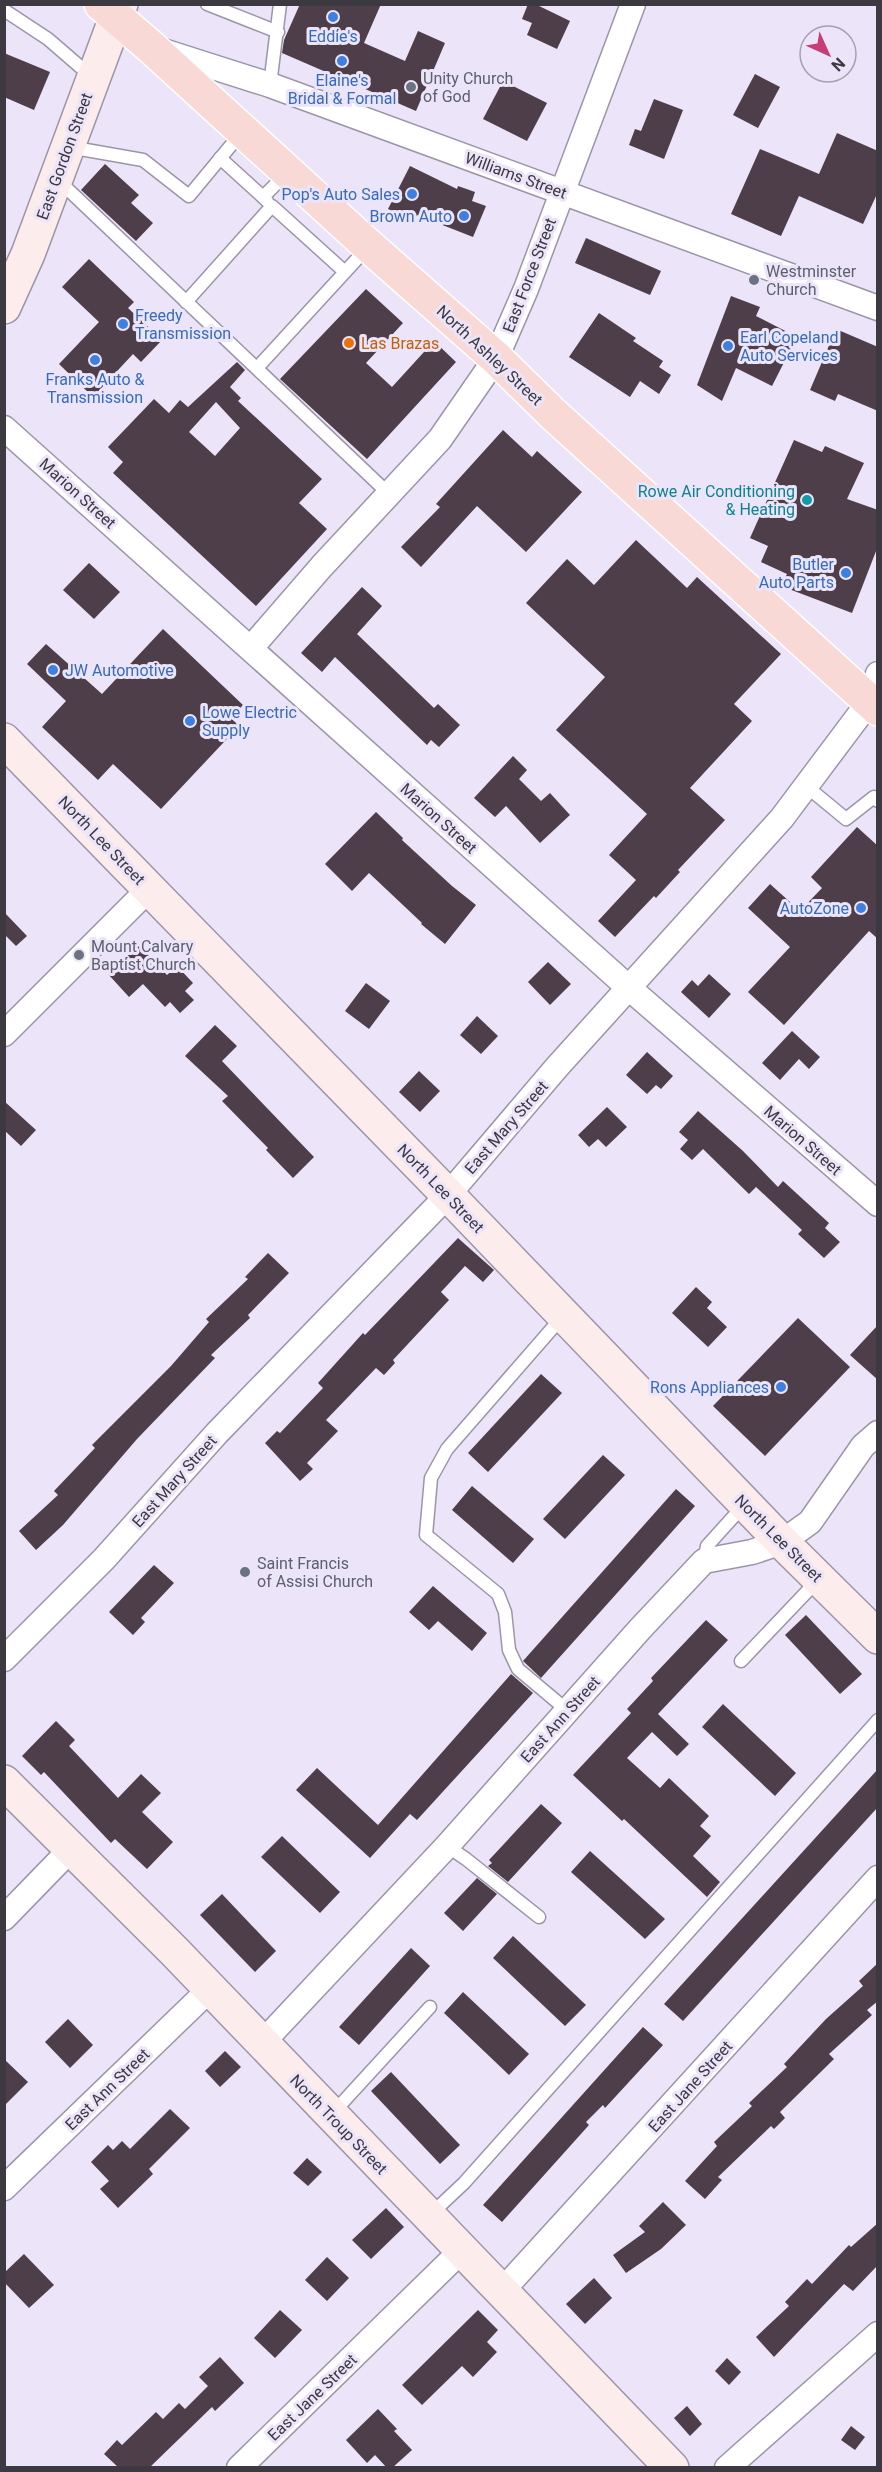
<svg xmlns="http://www.w3.org/2000/svg" width="882" height="2472" font-family="Roboto,sans-serif">
	<style>
		.building { fill: #4e3e49; fill-rule: evenodd }
		.lines { fill: none; stroke-linecap: round; stroke-linejoin: round }
		.lane-casing { stroke: #9c95a8; stroke-width: 15 }
		.street-casing { stroke: #9c95a8; stroke-width: 27 }
		.secondary-casing { stroke: #9c95a8; stroke-width: 36 }
		.primary-casing { stroke: #fff; stroke-width: 36 }
		.lane { stroke: #fff; stroke-width: 12 }
		.street { stroke: #fff; stroke-width: 24 }
		.secondary { stroke: #fceceb; stroke-width: 33 }
		.primary { stroke: #f8d9d6; stroke-width: 33 }
		.shop-dot { fill: #3f7fe0; stroke: #ece4f9; stroke-width: 2 }
		.worship-dot { fill: #6b7280; stroke: #ece4f9; stroke-width: 2 }
		.food-dot { fill: #e8710a; stroke: #ece4f9; stroke-width: 2 }
		.culture-dot { fill: #0f9aa8; stroke: #ece4f9; stroke-width: 2 }
		.labels { text-anchor: middle; stroke-width: 6; stroke-linejoin: round; paint-order: stroke }
		.shop-label { font-size: 16px; fill: #366cbe; stroke: #ece4f9; text-anchor: end }
		.worship-label { font-size: 16px; fill: #5b616d; stroke: #ece4f9; text-anchor: start }
		.street-label { font-size: 16px; fill: #3c3941; stroke: #ece4f9 }
		.food-label { font-size: 16px; fill: #c56008; stroke: #ece4f9; text-anchor: start }
		.culture-label { font-size: 16px; fill: #0d838f; stroke: #ece4f9; text-anchor: end }
	</style>
	<rect width="100%" height="100%" fill="#ece4f9"/>
	<g class="building">
		<polygon points="300,4 381,4 364,43 405,61 418,31 445,43 416,111 282,53 284,40"/>
		<polygon points="528,4 535,4 570,21 557,49 527,35 532,23 522,19"/>
		<polygon points="4,53 50,72 34,110 4,97"/>
		<polygon points="755,74 780,87 758,128 733,115"/>
		<polygon points="503,81 547,103 527,141 483,119"/>
		<polygon points="654,99 683,110 664,159 629,145 635,129 641,131"/>
		<polygon points="837,133 878,151 878,192 863,224 799,196 781,236 731,214 760,149 819,174"/>
		<polygon points="105,164 139,195 131,203 153,223 136,241 81,190"/>
		<polygon points="410,166 457,189 458,186 475,192 472,201 486,206 473,237 417,215 413,221 388,209"/>
		<polygon points="586,238 661,271 650,295 575,263"/>
		<polygon points="89,259 134,302 128,308 162,340 141,362 133,354 93,397 59,364 99,322 62,287"/>
		<polygon points="366,289 403,323 366,363 392,387 434,341 456,362 367,459 280,379"/>
		<polygon points="731,296 760,307 756,316 797,337 772,386 736,368 722,401 697,385"/>
		<polygon points="599,313 636,338 633,341 663,361 659,367 671,375 659,394 640,381 630,397 569,357"/>
		<polygon points="836,329 878,347 878,411 838,394 835,401 810,390"/>
		<path d="M237 362 245 370 230 387 241 398 238 401 322 479 299 503 327 529 256 606 113 473 123 462 108 447 154 399 169 413 180 400 188 407ZM216 402 240 428 215 456 189 432Z"/>
		<polygon points="503,430 532,457 537,451 582,492 526,552 477,506 421,567 401,547 440,507 436,504"/>
		<polygon points="794,440 822,452 825,446 864,463 847,499 878,510 878,546 852,613 781,586 787,574 761,562 768,546 750,538"/>
		<polygon points="636,540 687,588 697,577 781,654 734,704 752,721 690,788 725,820 678,870 680,872 656,898 654,896 615,937 598,921 636,880 609,855 647,814 556,730 605,677 526,603 567,559 594,585"/>
		<polygon points="89,563 120,592 94,619 63,590"/>
		<polygon points="362,587 382,606 357,634 434,708 438,704 460,725 439,747 431,740 427,745 335,657 322,672 301,653"/>
		<polygon points="163,629 243,705 231,718 239,726 161,809 113,764 98,780 42,727 66,701 27,664 46,644 102,694"/>
		<polygon points="513,756 527,770 519,779 541,801 550,793 570,815 540,843 506,806 495,817 474,798"/>
		<polygon points="376,812 403,838 402,840 452,886 476,905 445,944 421,924 422,923 369,873 352,891 325,864"/>
		<polygon points="857,827 878,846 878,939 869,931 784,1025 748,992 790,947 748,908 770,884 800,911 822,888 811,877"/>
		<polygon points="4,912 27,936 16,946 4,934"/>
		<polygon points="139,945 167,975 177,966 193,983 185,991 194,1000 180,1013 170,1002 165,1007 143,984 129,997 108,974"/>
		<polygon points="548,962 571,984 550,1005 528,982"/>
		<polygon points="709,974 731,994 709,1018 681,992 692,980 698,986"/>
		<polygon points="366,983 390,1001 369,1029 345,1011"/>
		<polygon points="477,1016 498,1036 481,1054 460,1035"/>
		<polygon points="215,1025 237,1046 222,1061 314,1157 293,1178 266,1150 268,1148 222,1101 228,1096 185,1056"/>
		<polygon points="792,1031 820,1057 809,1069 799,1059 780,1080 762,1063"/>
		<polygon points="647,1052 673,1076 661,1089 656,1085 647,1094 626,1075"/>
		<polygon points="419,1071 440,1091 420,1112 399,1092"/>
		<polygon points="4,1101 36,1130 21,1146 4,1130"/>
		<polygon points="607,1107 627,1127 606,1147 598,1139 589,1147 578,1135"/>
		<polygon points="698,1111 743,1151 778,1187 783,1181 829,1223 825,1228 840,1242 824,1258 798,1234 802,1230 756,1187 749,1194 703,1149 692,1160 680,1149 688,1140 679,1132"/>
		<polygon points="458,1238 494,1270 483,1282 465,1266 441,1292 449,1300 393,1360 395,1363 384,1375 376,1368 326,1420 338,1431 307,1463 313,1469 300,1481 265,1443 277,1431 280,1433 323,1388 318,1383 363,1333 365,1335"/>
		<polygon points="268,1253 289,1273 248,1315 250,1318 211,1355 215,1358 137,1439 63,1525 36,1550 19,1531 58,1495 54,1491 95,1448 92,1445 171,1366 209,1322 206,1319 248,1279 245,1277"/>
		<polygon points="696,1287 712,1302 707,1308 727,1327 708,1347 672,1313"/>
		<polygon points="798,1318 850,1367 765,1456 713,1406"/>
		<polygon points="878,1325 878,1380 850,1355"/>
		<polygon points="541,1374 562,1393 488,1472 468,1453"/>
		<polygon points="603,1455 625,1475 565,1539 543,1519"/>
		<polygon points="472,1486 534,1539 513,1563 452,1510"/>
		<polygon points="676,1489 695,1506 541,1678 523,1661"/>
		<polygon points="154,1565 174,1583 141,1618 145,1622 133,1635 109,1612"/>
		<polygon points="433,1586 487,1633 472,1651 438,1621 429,1630 409,1612"/>
		<polygon points="806,1615 862,1674 840,1694 785,1635"/>
		<polygon points="706,1620 728,1640 658,1714 689,1744 677,1756 652,1732 627,1758 660,1788 669,1778 709,1816 700,1826 711,1836 693,1856 720,1882 707,1897 624,1819 622,1821 573,1775 631,1713 627,1709 653,1681 651,1678"/>
		<polygon points="511,1674 533,1693 417,1820 410,1814 370,1858 296,1790 317,1768 378,1825"/>
		<polygon points="723,1704 796,1773 775,1796 702,1727"/>
		<polygon points="56,1721 75,1740 69,1746 118,1798 141,1774 161,1793 142,1812 173,1842 147,1869 115,1839 111,1843 44,1772 41,1775 22,1756"/>
		<polygon points="878,1769 878,1807 683,2021 664,2004"/>
		<polygon points="541,1804 562,1823 508,1882 488,1866 492,1863 489,1860"/>
		<polygon points="282,1836 340,1892 320,1913 261,1857"/>
		<polygon points="590,1851 665,1919 645,1939 571,1872"/>
		<polygon points="477,1878 497,1894 463,1931 444,1913"/>
		<polygon points="222,1894 276,1951 255,1972 200,1915"/>
		<polygon points="513,1936 586,2005 565,2026 493,1958"/>
		<polygon points="411,1948 430,1966 359,2045 339,2027"/>
		<polygon points="878,1963 878,2001 867,2010 872,2015 829,2054 834,2059 780,2112 785,2118 774,2129 771,2126 718,2177 722,2180 705,2199 685,2181 717,2146 714,2142 752,2106 749,2103 787,2067 784,2064 826,2019 863,1986 859,1981"/>
		<polygon points="463,1992 529,2054 509,2075 444,2013"/>
		<polygon points="68,2019 93,2045 70,2068 45,2042"/>
		<polygon points="643,2027 663,2045 605,2108 603,2105 586,2122 589,2125 502,2222 483,2205"/>
		<polygon points="225,2051 241,2067 220,2087 205,2071"/>
		<polygon points="4,2059 28,2082 4,2106"/>
		<polygon points="391,2072 460,2145 440,2164 371,2091"/>
		<polygon points="170,2109 190,2128 149,2169 153,2174 118,2208 100,2189 109,2181 91,2162 108,2145 113,2150 122,2141 130,2149"/>
		<polygon points="307,2158 322,2172 308,2186 293,2173"/>
		<polygon points="663,2202 686,2225 661,2249 626,2273 613,2255 645,2232 639,2226"/>
		<polygon points="386,2208 404,2227 371,2259 352,2240"/>
		<polygon points="878,2223 878,2265 853,2291 844,2284 774,2357 756,2337 789,2306 785,2302 807,2279 812,2284 849,2245 851,2247"/>
		<polygon points="24,2254 54,2285 29,2308 4,2282 4,2273"/>
		<polygon points="327,2257 349,2278 327,2301 305,2280"/>
		<polygon points="594,2278 612,2298 585,2324 566,2304"/>
		<polygon points="280,2310 302,2330 275,2358 254,2338"/>
		<polygon points="478,2310 498,2330 487,2342 497,2352 473,2377 462,2366 422,2405 402,2385"/>
		<polygon points="220,2357 244,2383 215,2411 212,2407 149,2468 119,2468 104,2454 117,2440 122,2445 156,2412 163,2419 179,2403 185,2409 208,2386 199,2377"/>
		<polygon points="727,2358 741,2372 729,2385 715,2371"/>
		<polygon points="687,2406 702,2424 690,2436 674,2418"/>
		<polygon points="378,2409 397,2429 394,2431 412,2450 392,2468 387,2468 375,2455 367,2463 346,2440"/>
		<polygon points="851,2426 865,2437 855,2450 841,2440"/>
	</g>
	<g class="lines">
		<g class="lane-casing">
			<g id="lane">
				<polyline points="207,4 278,32"/>
				<polyline points="4,10 48,39 92,77"/>
				<polyline points="270,85 280,4"/>
				<polyline points="69,147 143,160 189,196 242,132"/>
				<polyline points="220,158 263,197"/>
				<polyline points="59,181 389,494"/>
				<polyline points="267,201 263,197 287,173"/>
				<polyline points="186,302 272,206 345,272"/>
				<polyline points="257,368 368,247"/>
				<polyline points="806,786 846,819 874,797 878,801"/>
				<polyline points="563,1316 447,1449 431,1478 426,1535 498,1594 505,1612 509,1650 518,1669 568,1711"/>
				<polyline points="704,1561 707,1546 744,1505"/>
				<polyline points="741,1661 818,1580"/>
				<polyline points="447,1846 466,1859 539,1917"/>
				<polyline points="332,2114 430,2007"/>
				<polyline points="430,2215 464,2183 878,1720"/>
			</g>
		</g>
		<g class="street-casing">
			<g id="street">
				<polyline points="160,50 270,85 878,308"/>
				<polyline points="4,428 629,988 878,1204"/>
				<polyline points="251,648 322,566 440,439 496,358 526,289 633,4"/>
				<polyline points="4,1034 149,889"/>
				<polyline points="4,1659 104,1559 217,1433 448,1195 557,1067 782,818 869,702 878,674"/>
				<polyline points="4,1918 71,1849"/>
				<polyline points="262,2043 447,1846 640,1629 704,1561 752,1552 782,1542 810,1522 863,1446 878,1433"/>
				<polyline points="4,2188 209,1990"/>
				<polyline points="501,2292 878,1878"/>
				<polyline points="239,2468 462,2250"/>
				<polyline points="727,2468 878,2334"/>
			</g>
		</g>
		<g class="secondary-casing">
			<g id="secondary">
				<polyline points="4,307 28,254 121,4"/>
				<polyline points="4,740 448,1195 782,1542 878,1637"/>
				<polyline points="4,1782 174,1951 672,2468"/>
			</g>
		</g>
		<g class="primary-casing">
			<polyline id="primary" points="101,4 152,48 361,239 496,358 553,414 878,709"/>
		</g>
		<use href="#lane" class="lane"/>
		<use href="#street" class="street"/>
		<use href="#secondary" class="secondary"/>
		<use href="#primary" class="primary"/>
	</g>
	<g class="shop-dot">
		<circle cx="333" cy="17" r="6"/>
		<circle cx="342" cy="61" r="6"/>
		<circle cx="412" cy="194" r="6"/>
		<circle cx="464" cy="216" r="6"/>
		<circle cx="123" cy="324" r="6"/>
		<circle cx="728" cy="346" r="6"/>
		<circle cx="95" cy="360" r="6"/>
		<circle cx="846" cy="573" r="6"/>
		<circle cx="53" cy="670" r="6"/>
		<circle cx="190" cy="721" r="6"/>
		<circle cx="861" cy="908" r="6"/>
		<circle cx="781" cy="1387" r="6"/>
	</g>
	<g class="worship-dot">
		<circle cx="411" cy="87" r="6"/>
		<circle cx="754" cy="280" r="6"/>
		<circle cx="79" cy="955" r="6"/>
		<circle cx="245" cy="1572" r="6"/>
	</g>
	<circle class="food-dot" cx="349" cy="343" r="6"/>
	<circle class="culture-dot" cx="807" cy="500" r="6"/>
	<g class="labels">
		<g class="shop-label">
			<text x="333" y="42" text-anchor="middle">Eddie's</text>
			<text x="342" y="86" text-anchor="middle">Elaine's<tspan x="342" dy="18">Bridal &amp; Formal</tspan></text>
			<text x="400" y="200">Pop's Auto Sales</text>
			<text x="452" y="222">Brown Auto</text>
			<text x="135" y="321" text-anchor="start">Freedy<tspan x="135" dy="18">Transmission</tspan></text>
			<text x="740" y="343" text-anchor="start">Earl Copeland<tspan x="740" dy="18">Auto Services</tspan></text>
			<text x="95" y="385" text-anchor="middle">Franks Auto &amp;<tspan x="95" dy="18">Transmission</tspan></text>
			<text x="834" y="570">Butler<tspan x="834" dy="18">Auto Parts</tspan></text>
			<text x="65" y="676" text-anchor="start">JW Automotive</text>
			<text x="202" y="718" text-anchor="start">Lowe Electric<tspan x="202" dy="18">Supply</tspan></text>
			<text x="849" y="914">AutoZone</text>
			<text x="769" y="1393">Rons Appliances</text>
		</g>
		<g class="worship-label">
			<text x="423" y="84">Unity Church<tspan x="423" dy="18">of God</tspan></text>
			<text x="766" y="277">Westminster<tspan x="766" dy="18">Church</tspan></text>
			<text x="91" y="952">Mount Calvary<tspan x="91" dy="18">Baptist Church</tspan></text>
			<text x="257" y="1569">Saint Francis<tspan x="257" dy="18">of Assisi Church</tspan></text>
		</g>
		<g class="street-label">
			<text transform="translate(64 156) rotate(-70)" y="6">East Gordon Street</text>
			<text transform="translate(516 175) rotate(20)" y="6">Williams Street</text>
			<text transform="translate(529 275) rotate(-69)" y="6">East Force Street</text>
			<text transform="translate(490 355) rotate(43)" y="6">North Ashley Street</text>
			<text transform="translate(78 493) rotate(42)" y="6">Marion Street</text>
			<text transform="translate(439 818) rotate(42)" y="6">Marion Street</text>
			<text transform="translate(102 840) rotate(46)" y="6">North Lee Street</text>
			<text transform="translate(506 1127) rotate(-49)" y="6">East Mary Street</text>
			<text transform="translate(803 1140) rotate(41)" y="6">Marion Street</text>
			<text transform="translate(441 1188) rotate(46)" y="6">North Lee Street</text>
			<text transform="translate(174 1481) rotate(-48)" y="6">East Mary Street</text>
			<text transform="translate(779 1538) rotate(45)" y="6">North Lee Street</text>
			<text transform="translate(560 1719) rotate(-48)" y="6">East Ann Street</text>
			<text transform="translate(690 2086) rotate(-48)" y="6">East Jane Street</text>
			<text transform="translate(107 2089) rotate(-44)" y="6">East Ann Street</text>
			<text transform="translate(339 2124) rotate(46)" y="6">North Troup Street</text>
			<text transform="translate(312 2397) rotate(-44)" y="6">East Jane Street</text>
		</g>
		<g class="food-label">
			<text x="361" y="349">Las Brazas</text>
		</g>
		<g class="culture-label">
			<text x="795" y="497">Rowe Air Conditioning<tspan x="795" dy="18">&amp; Heating</tspan></text>
		</g>
	</g>
	<rect width="882" height="2472" fill="none" stroke="#3c3941" stroke-width="12"/>
	<g transform="translate(828 54) rotate(135)"><circle r="28" fill="#ece4f9" stroke="#a6a0af" stroke-width="1.5"/>
	<path d="M0-4.5L10 22L0 15L-10 22Z" fill="#c73d76"/>
	<text y="-9" font-size="16" font-weight="bold" text-anchor="middle" fill="#3c3941">N</text>
	</g>
</svg>
